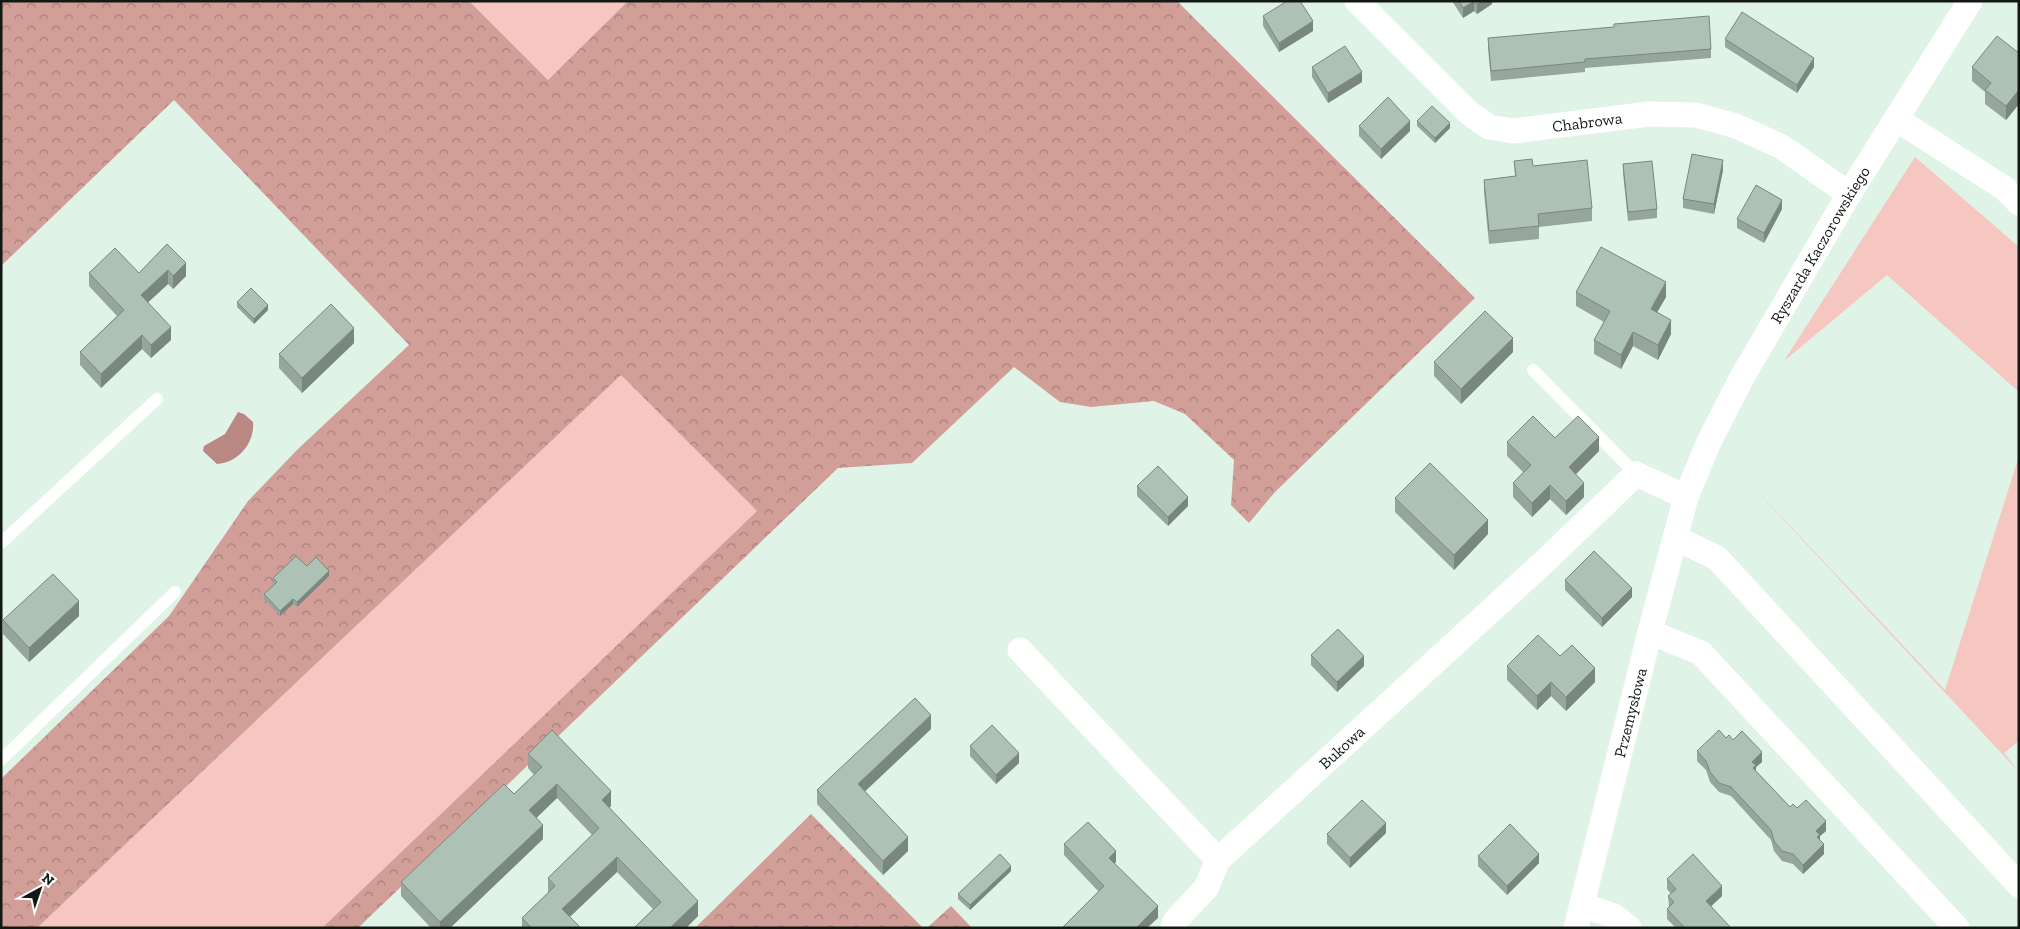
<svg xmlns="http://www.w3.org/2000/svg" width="2020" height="929" font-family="'Zilla Slab',serif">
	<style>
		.grass { fill: #f6c6c1 }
		.forest { fill: url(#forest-crowns) }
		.water { fill: #ba8883 }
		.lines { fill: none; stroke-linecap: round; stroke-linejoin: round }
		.lane { stroke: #fff; stroke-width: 12 }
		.street { stroke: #fff; stroke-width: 25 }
		.wall { fill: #96a69c }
		.shaded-wall { fill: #7a877f }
		.building { fill: #aec1b5; stroke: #7a877f }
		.labels { text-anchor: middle; stroke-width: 4; stroke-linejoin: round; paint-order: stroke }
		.street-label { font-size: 16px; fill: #121915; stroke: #fff }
	</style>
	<defs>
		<pattern id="forest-crowns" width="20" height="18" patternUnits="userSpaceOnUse" patternTransform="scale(1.25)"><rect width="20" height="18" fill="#d19e98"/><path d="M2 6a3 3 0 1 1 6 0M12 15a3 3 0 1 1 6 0" fill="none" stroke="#a8807b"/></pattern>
	</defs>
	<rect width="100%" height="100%" fill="#dff3e6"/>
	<g class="grass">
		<polygon points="469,1 628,1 548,80"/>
		<polygon points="1915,157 2019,247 2019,392 1887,275 1784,361"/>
		<polygon points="621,375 757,511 322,928 37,928"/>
		<polygon points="2019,456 2019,741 2004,753 2019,772 1727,459 1945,690"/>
	</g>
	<g class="forest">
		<polygon points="1,1 469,1 548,80 628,1 1177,1 1475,298 1275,492 1249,523 1231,505 1234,460 1185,414 1154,401 1091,407 1060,402 1014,367 912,463 838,468 358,928 322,928 757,511 621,375 37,928 1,928 1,779 169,616 248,501 298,449 409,345 174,100 1,266"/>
		<polygon points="811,814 923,928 695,928"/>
		<polygon points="951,906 972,928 927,928"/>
	</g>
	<path class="water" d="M238 412 244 414 253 422C255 443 238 463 217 464L203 451 204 446 225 434Z"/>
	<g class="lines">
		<g class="lane">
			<polyline points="1533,370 1636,474"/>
			<polyline points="1,543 157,399"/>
			<polyline points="1,760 175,592"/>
		</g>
		<g class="street">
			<path id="s1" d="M1357 1 1469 113 1489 127 1513 131 1649 114 1696 115 1736 126 1782 147 1849 194"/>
			<polyline points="1896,119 2004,188 2019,203"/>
			<polyline points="1676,538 1717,558 2019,885"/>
			<polyline points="1650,632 1701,653 1957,928"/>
			<path id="s2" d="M1020 650 1218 860 1543 563 1636 474 1686 497"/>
			<polyline points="1582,905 1614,916 1629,928"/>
			<polyline points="1173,928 1175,921 1206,888 1218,860"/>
			<path id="s3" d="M1576 928 1650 632 1686 497 1708 444 1741 379 1849 194 1970 1"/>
		</g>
	</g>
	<g class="wall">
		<polygon points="1452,1 1492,1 1492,4 1477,14 1474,11 1463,18"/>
		<polygon points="1263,16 1313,31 1279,52 1263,26"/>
		<polygon points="1488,38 1711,49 1711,58 1585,68 1585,72 1491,81 1488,48"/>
		<polygon points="1725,39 1814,67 1797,93 1725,47"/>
		<polygon points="2019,53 2019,104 2006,120 1985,104 1985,92 1972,81 1972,67"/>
		<polygon points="1312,67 1362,82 1328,103 1312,77"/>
		<polygon points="1417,121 1450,128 1435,143 1417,126"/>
		<polygon points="1359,126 1410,131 1381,159 1359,136"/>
		<polygon points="1514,161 1533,166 1592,208 1592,221 1539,227 1539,239 1489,244 1484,192 1484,180 1515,176"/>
		<polygon points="1623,164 1657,209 1657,218 1628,221 1623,173"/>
		<polygon points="1723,170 1714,214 1683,208 1683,199"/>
		<polygon points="1782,209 1764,243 1737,228 1737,219"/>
		<polygon points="167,244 186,276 173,289 168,284 148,302 171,340 151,358 142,349 101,388 80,365 80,352 117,316 89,286 89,273 139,273"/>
		<polygon points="1576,292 1666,297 1657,312 1671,334 1658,360 1633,346 1621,369 1594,354 1594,340 1604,322 1576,306"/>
		<polygon points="237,302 268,310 254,324 237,307"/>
		<polygon points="354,343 302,393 279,368 279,354"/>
		<polygon points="1513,352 1461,404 1434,376 1434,362"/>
		<polygon points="1555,438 1599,451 1576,474 1584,497 1566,515 1550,499 1532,517 1513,497 1513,483 1523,472 1507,456 1507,442"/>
		<polygon points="1137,486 1188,506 1168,526 1137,496"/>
		<polygon points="1395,498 1488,534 1454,570 1395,512"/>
		<polygon points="307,566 329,576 297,607 293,604 280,616 264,599 264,594 274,584 273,583 273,578"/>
		<polygon points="1565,580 1632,597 1602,627 1565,590"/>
		<polygon points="79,616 29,662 3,634 3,620"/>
		<polygon points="1311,655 1364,666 1337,692 1311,665"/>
		<polygon points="1560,656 1595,682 1566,711 1551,696 1537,710 1507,680 1507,666"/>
		<polygon points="931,729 865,791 908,851 883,875 817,804 817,790"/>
		<polygon points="1726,738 1733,740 1762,762 1756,767 1756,771 1790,807 1797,808 1826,831 1820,836 1820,840 1824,854 1803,874 1793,864 1782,861 1774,851 1771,840 1731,796 1719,792 1710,782 1706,770 1697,761 1697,751"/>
		<polygon points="970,746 1019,763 996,784 970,756"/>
		<polygon points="528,754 611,806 609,808 698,916 686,928 634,928 653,909 617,872 570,917 581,928 522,928 522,918 548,893 548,878 592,835 557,798 536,818 543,839 450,928 431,928 401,896 401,882 514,794 534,775 528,768"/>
		<polygon points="1386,833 1350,868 1327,844 1327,834"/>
		<polygon points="1064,844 1116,862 1114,864 1158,918 1099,892 1064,855"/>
		<polygon points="1478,856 1539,863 1507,895 1478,866"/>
		<polygon points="1011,871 970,910 958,899 958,894"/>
		<polygon points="1667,879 1722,896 1711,906 1731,928 1676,928 1667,919 1667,909 1669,907 1668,896 1671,894 1667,889"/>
	</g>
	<g class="shaded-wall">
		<polygon points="1474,1 1474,11 1463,18 1463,8"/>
		<polygon points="1482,1 1492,1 1492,4 1477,14 1477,4"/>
		<polygon points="1313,21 1313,31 1279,52 1279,43"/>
		<polygon points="1814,58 1814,67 1797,93 1797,85"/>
		<polygon points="1362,72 1362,82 1328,103 1328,93"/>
		<polygon points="2019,90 2019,104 2006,120 2006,106"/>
		<polygon points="1410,121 1410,131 1381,159 1381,149"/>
		<polygon points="1450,123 1450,128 1435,143 1435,138"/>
		<polygon points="1723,160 1723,170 1714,214 1714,204"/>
		<polygon points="1782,200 1782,209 1764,243 1764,233"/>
		<polygon points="186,263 186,276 173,289 173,276"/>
		<polygon points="168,270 168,284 141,309 141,295"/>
		<polygon points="1666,282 1666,297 1651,323 1651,309"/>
		<polygon points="268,305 268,310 254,324 254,319"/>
		<polygon points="1671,320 1671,334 1658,360 1658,345"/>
		<polygon points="171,327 171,340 151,358 151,345"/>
		<polygon points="354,328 354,343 302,393 302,378"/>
		<polygon points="1633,332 1633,346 1621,369 1621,355"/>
		<polygon points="142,335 142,349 101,388 101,374"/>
		<polygon points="1513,338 1513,352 1461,404 1461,389"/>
		<polygon points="1599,437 1599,451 1569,481 1569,467"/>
		<polygon points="1584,483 1584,497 1566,515 1566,501"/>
		<polygon points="1550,485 1550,499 1532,517 1532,503"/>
		<polygon points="1188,497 1188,506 1168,526 1168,517"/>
		<polygon points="1488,520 1488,534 1454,570 1454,555"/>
		<polygon points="329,571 329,576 297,607 297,602"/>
		<polygon points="1632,588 1632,597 1602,627 1602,618"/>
		<polygon points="293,599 293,604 280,616 280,611"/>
		<polygon points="79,601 79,616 29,662 29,648"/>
		<polygon points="1364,656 1364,666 1337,692 1337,682"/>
		<polygon points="1595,668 1595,682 1566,711 1566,697"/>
		<polygon points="1551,682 1551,696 1537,710 1537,696"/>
		<polygon points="931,715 931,729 858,798 858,784"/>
		<polygon points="1762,752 1762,762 1756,767 1756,775 1753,778 1752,762"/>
		<polygon points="1019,753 1019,763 996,784 996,775"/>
		<polygon points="557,784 557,798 529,825 529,810"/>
		<polygon points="611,791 611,806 602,815 602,800"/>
		<polygon points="1826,821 1826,831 1820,836 1820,844 1817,847 1816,831"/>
		<polygon points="1386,823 1386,833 1350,868 1350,858"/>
		<polygon points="543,825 543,839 450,928 440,928 440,922"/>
		<polygon points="908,837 908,851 883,875 883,861"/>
		<polygon points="1824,844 1824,854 1803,874 1803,865"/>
		<polygon points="1116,851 1116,862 1109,869 1109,858"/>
		<polygon points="1539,854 1539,863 1507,895 1507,886"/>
		<polygon points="617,857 617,872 562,924 562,909"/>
		<polygon points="1011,866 1011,871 970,910 970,905"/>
		<polygon points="1722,886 1722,896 1706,911 1706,901"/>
		<polygon points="698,901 698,916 686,928 670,928"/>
		<polygon points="1158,906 1158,918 1147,928 1136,928"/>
	</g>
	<g class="building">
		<polygon points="1287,1 1300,1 1313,21 1279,43 1263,16"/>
		<polygon points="1459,1 1474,1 1463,8"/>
		<polygon points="1474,1 1482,1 1477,4"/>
		<polygon points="1742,12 1814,58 1797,85 1725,39"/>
		<polygon points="1709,16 1711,49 1585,59 1585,62 1491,71 1488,38 1614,27 1614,24"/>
		<polygon points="1997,36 2019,53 2019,90 2006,106 1985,90 1991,83 1972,67"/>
		<polygon points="1345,46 1362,72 1328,93 1312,67"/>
		<polygon points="1388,97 1410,121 1381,149 1359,126"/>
		<polygon points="1432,106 1450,123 1435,138 1417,121"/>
		<polygon points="1692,154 1723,160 1714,204 1683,199"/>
		<polygon points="1532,159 1533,166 1587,160 1592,208 1538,214 1539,226 1489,231 1484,180 1516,176 1514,161"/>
		<polygon points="1652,161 1657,209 1628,212 1623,164"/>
		<polygon points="1756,185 1782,200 1764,233 1737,219"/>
		<polygon points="167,244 186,263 173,276 168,270 141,295 171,327 151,345 142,335 101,374 80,352 124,310 89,273 115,248 139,273"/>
		<polygon points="1601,247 1666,282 1651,309 1671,320 1658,345 1633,332 1621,355 1594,340 1610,311 1576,292"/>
		<polygon points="251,288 268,305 254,319 237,302"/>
		<polygon points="331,304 354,328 302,378 279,354"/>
		<polygon points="1485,311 1513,338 1461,389 1434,362"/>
		<polygon points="1533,416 1555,438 1578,416 1599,437 1569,467 1584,483 1566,501 1550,485 1532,503 1513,483 1531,465 1507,442"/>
		<polygon points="1430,463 1488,520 1454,555 1395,498"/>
		<polygon points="1158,466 1188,497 1168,517 1137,486"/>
		<polygon points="1594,551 1632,588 1602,618 1565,580"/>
		<polygon points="296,556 307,566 316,557 329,571 297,602 293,599 280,611 264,594 277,582 273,578"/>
		<polygon points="53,574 79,601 29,648 3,620"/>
		<polygon points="1338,629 1364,656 1337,682 1311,655"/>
		<polygon points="1538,635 1560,656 1572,645 1595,668 1566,697 1551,682 1537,696 1507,666"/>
		<polygon points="915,698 931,715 858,784 908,837 883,861 817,790"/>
		<polygon points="992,725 1019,753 996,775 970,746"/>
		<polygon points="552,730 611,791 602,800 698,901 670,928 634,928 661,902 617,857 562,909 581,928 532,928 522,918 555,886 548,878 599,828 557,784 529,810 543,825 440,922 401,882 504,784 514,794 542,767 528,754"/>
		<polygon points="1719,730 1726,738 1729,735 1733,740 1742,731 1762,752 1752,762 1756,765 1753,768 1772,788 1790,807 1793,804 1797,808 1806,800 1826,821 1816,831 1820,835 1817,837 1824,844 1803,865 1793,854 1782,851 1774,841 1771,830 1731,787 1719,783 1710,772 1706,761 1697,751"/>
		<polygon points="1362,800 1386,823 1350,858 1327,834"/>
		<polygon points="1088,822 1116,851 1109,858 1158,906 1136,928 1062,928 1104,886 1064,844"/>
		<polygon points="1510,824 1539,854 1507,886 1478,856"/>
		<polygon points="1000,854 1011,866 970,905 958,894"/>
		<polygon points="1693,854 1722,886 1706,901 1731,928 1685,928 1667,909 1674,902 1668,896 1676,889 1667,879"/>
	</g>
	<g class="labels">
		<g class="street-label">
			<text dy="6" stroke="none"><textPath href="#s1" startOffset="282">Chabrowa</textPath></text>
			<text dy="6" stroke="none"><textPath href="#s3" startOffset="731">Ryszarda Kaczorowskiego</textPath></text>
			<text dy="6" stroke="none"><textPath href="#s3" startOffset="222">Przemysłowa</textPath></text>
			<text dy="6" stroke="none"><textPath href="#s2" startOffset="456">Bukowa</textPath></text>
		</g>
	</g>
	<rect width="2020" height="929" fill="none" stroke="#121915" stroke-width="5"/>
	<g transform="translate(40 889) rotate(40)" stroke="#ffffff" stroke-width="4" paint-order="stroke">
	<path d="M0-4L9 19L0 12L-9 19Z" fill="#121915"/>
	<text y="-8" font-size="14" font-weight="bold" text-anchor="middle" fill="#121915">N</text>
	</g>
</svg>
